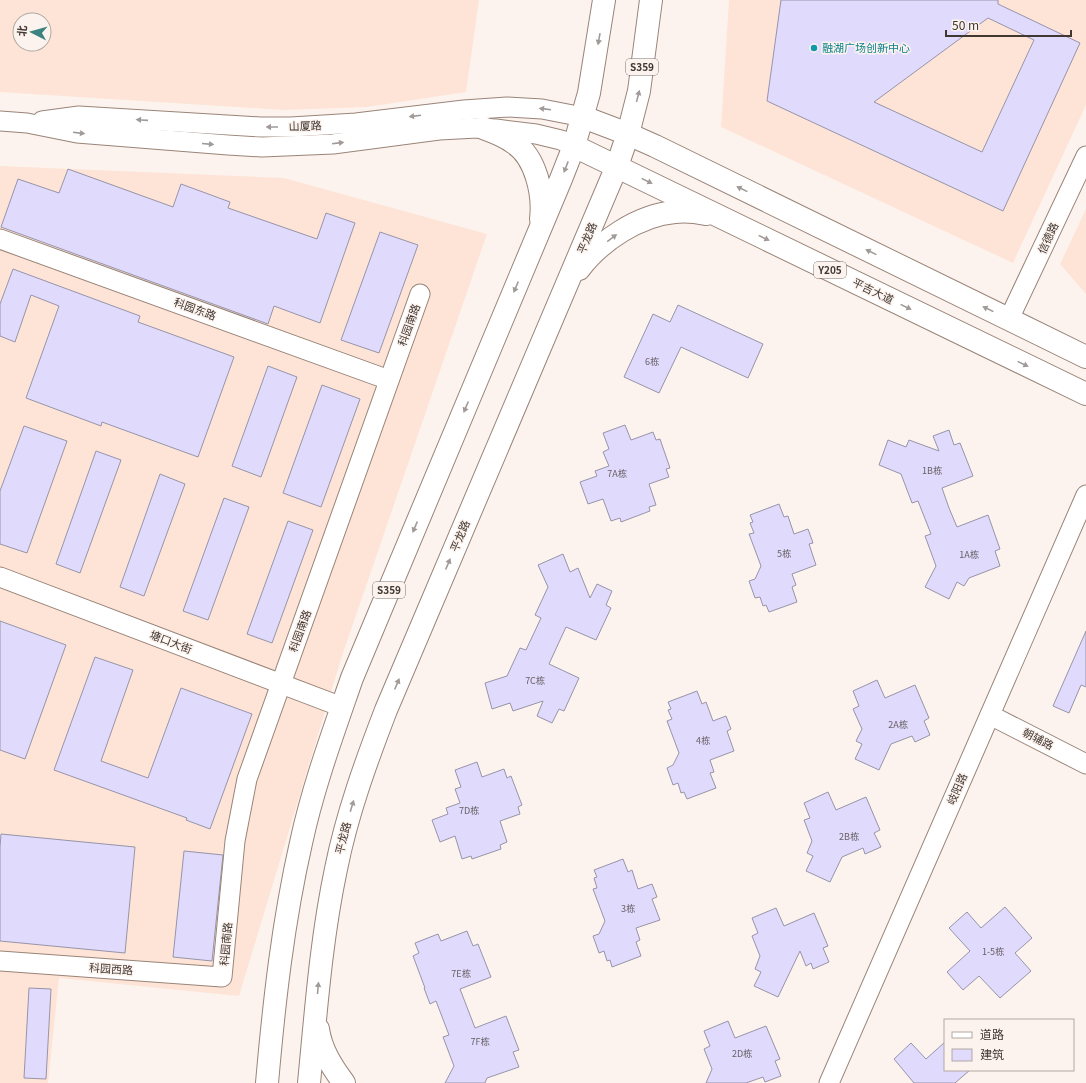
<svg xmlns="http://www.w3.org/2000/svg" width="1086" height="1083" font-family="Georgia,'Noto Sans SC',serif">
	<style>
		.built { fill: #fde4d7; fill-rule: evenodd }
		.building { fill: #e0dafc; stroke: #9794a9; fill-rule: evenodd }
		.lines { fill: none; stroke-linecap: round; stroke-linejoin: round }
		.minor-casing { stroke: #998478; stroke-width: 21 }
		.major-casing { stroke: #998478; stroke-width: 24 }
		.minor { stroke: #fff; stroke-width: 19 }
		.major { stroke: #fff; stroke-width: 22 }
		.oneway { fill: #a09b98 }
		.culture-dot { fill: #0f9aa8; stroke: #fdf3ee; stroke-width: 1.5 }
		.labels { text-anchor: middle; stroke-width: 3; stroke-linejoin: round; paint-order: stroke }
		.number-label { font-size: 9px; fill: #686064 }
		.shield { fill: #fdf3ee; stroke: #796f6a; stroke-width: 1 }
		.shield-label { font-size: 10px; font-weight: bold; fill: #403732 }
		.culture-label { font-size: 11px; fill: #0d838f; stroke: #fdf3ee; text-anchor: start }
		.street-label { font-size: 11px; fill: #403732; stroke: #fdf3ee }
	</style>
	<rect width="100%" height="100%" fill="#fdf3ee"/>
	<g class="built">
		<path d="M0 0H479L466 92 367 107 284 110 0 92ZM20 20H44V44H20Z"/>
		<polygon points="729,0 1086,0 1086,105 1013,263 721,127"/>
		<polygon points="0,166 284,178 487,234 341,659 239,996 59,978 48,1083 0,1083"/>
		<polygon points="1086,209 1086,294 1060,264"/>
	</g>
	<g class="building">
		<path d="M781 0H998V4L1080 43 1003 211 767 101ZM988 18 1034 40 982 152 874 102Z"/>
		<polygon points="68,169 173,207 181,184 230,202 228,208 317,239 326,213 355,223 320,323 274,306 268,324 1,227 18,179 59,193"/>
		<polygon points="380,232 418,245 379,353 341,340"/>
		<polygon points="13,269 140,316 138,322 234,357 198,457 102,422 101,426 26,398 59,306 31,295 15,342 0,336 0,304"/>
		<polygon points="678,305 763,344 748,378 681,347 659,393 624,377 653,314 670,322"/>
		<polygon points="268,366 297,377 261,477 232,466"/>
		<polygon points="322,385 360,399 321,507 283,493"/>
		<polygon points="625,425 631,440 653,432 656,440 660,439 670,468 666,469 669,477 649,484 656,505 649,507 650,511 621,522 620,518 611,521 603,499 588,504 580,482 597,476 595,471 609,466 603,452 609,449 603,433"/>
		<polygon points="24,426 67,441 27,553 0,544 0,491"/>
		<polygon points="949,430 954,445 960,443 973,476 942,488 949,508 957,527 988,515 1000,549 995,551 1000,566 969,578 964,586 957,582 949,599 925,587 936,566 925,536 931,534 918,501 912,503 901,474 879,465 888,440 906,447 909,440 939,451 933,436"/>
		<polygon points="96,451 121,460 80,573 56,564"/>
		<polygon points="160,474 185,484 144,596 120,587"/>
		<polygon points="224,498 249,507 208,620 183,611"/>
		<polygon points="779,504 784,517 788,516 794,534 808,529 813,543 809,544 816,565 792,574 796,585 792,587 797,602 769,612 766,605 763,606 760,597 755,598 749,581 755,579 761,566 749,534 754,533 750,523 753,522 750,515"/>
		<polygon points="288,521 313,530 272,643 247,634"/>
		<polygon points="563,554 570,572 578,568 590,598 597,584 612,591 606,605 611,608 596,640 566,627 549,664 579,678 564,711 559,709 552,723 537,716 543,701 513,711 510,703 492,709 485,683 507,676 520,648 526,650 541,618 535,615 548,587 538,565"/>
		<polygon points="0,621 66,645 25,759 0,750"/>
		<polygon points="1086,631 1086,687 1081,685 1069,713 1053,706"/>
		<polygon points="95,657 133,670 101,761 148,778 181,688 252,714 210,829 186,820 187,818 54,770"/>
		<polygon points="877,680 885,698 915,685 929,718 924,721 930,735 915,742 912,736 891,744 879,770 855,759 862,744 856,741 862,729 853,709 859,706 853,691"/>
		<polygon points="697,691 702,704 706,702 713,721 726,716 731,729 727,731 734,751 710,760 714,772 710,773 716,788 687,799 684,792 681,793 678,783 673,785 667,768 673,765 679,753 667,721 672,719 668,710 671,709 668,702"/>
		<polygon points="477,762 482,777 504,769 507,778 511,776 522,805 518,807 520,814 500,821 507,842 500,845 501,849 472,859 471,856 462,859 455,836 440,842 432,820 448,814 446,808 460,803 455,789 461,787 455,770"/>
		<polygon points="828,792 836,810 866,797 880,830 874,833 881,847 865,854 863,848 842,857 830,882 806,871 813,856 807,853 812,841 804,820 810,818 804,803"/>
		<polygon points="1,834 135,847 125,953 0,941 0,847"/>
		<polygon points="184,851 223,855 212,961 173,957"/>
		<polygon points="623,859 628,872 632,870 638,889 652,884 657,897 652,899 660,920 636,928 640,940 636,942 641,956 612,967 610,960 607,961 604,951 599,953 593,936 599,934 605,921 593,889 597,888 594,878 597,877 594,870"/>
		<polygon points="1005,907 1032,938 1015,953 1031,971 1000,998 979,976 963,990 947,972 970,951 949,928 967,912 981,928"/>
		<polygon points="776,908 784,926 814,913 828,946 823,948 829,962 813,969 811,963 806,966 800,951 778,997 754,986 761,972 755,969 760,956 752,936 758,933 752,918"/>
		<polygon points="467,931 473,946 478,944 491,977 460,989 475,1028 506,1016 519,1050 513,1052 519,1067 487,1078 485,1083 445,1083 454,1066 443,1037 449,1035 436,1001 430,1004 424,988 425,988 413,956 419,953 415,943 438,934 441,941"/>
		<polygon points="29,988 51,989 46,1079 24,1078"/>
		<polygon points="728,1021 735,1038 766,1026 780,1059 775,1061 781,1076 765,1082 763,1077 746,1083 706,1083 712,1069 704,1049 710,1046 704,1031"/>
		<polygon points="945,1042 945,1070 970,1070 955,1083 914,1083 894,1059 911,1043 926,1059"/>
	</g>
	<g class="lines">
		<g class="minor-casing">
			<g id="minor">
				<polyline points="0,121 27,123 77,133 228,145 262,147 333,144 439,130 477,128 496,129 536,134 561,140 574,146"/>
				<polyline points="42,121 79,116 260,127 291,127 356,123 464,110 507,107 542,109 583,117"/>
				<polyline points="0,239 389,380"/>
				<polyline points="1009,319 1086,156"/>
				<polyline points="0,577 342,707"/>
				<polyline points="990,715 1086,764"/>
				<polyline points="0,961 222,977 235,841 247,779 420,294"/>
				<polyline points="829,1083 1086,495"/>
			</g>
		</g>
		<g class="major-casing">
			<g id="major">
				<polyline points="583,117 628,134 655,146 1086,357"/>
				<path d="M483 128C494 132 505 136 514 143 536 157 544 195 541 219"/>
				<polyline points="574,146 1086,394"/>
				<path d="M579 269C600 241 639 215 675 212 685 211 696 212 706 214"/>
				<path d="M318 1029C321 1050 332 1067 344 1083"/>
				<path d="M267 1083C274 1003 283 922 301 843 313 787 333 733 352 678L561 179 574 146 589 93 604 0"/>
				<path d="M309 1083C316 1011 321 940 336 869 347 814 366 762 386 710L617 166 628 134 639 91 651 0"/>
			</g>
		</g>
		<use href="#minor" class="minor"/>
		<use href="#major" class="major"/>
	</g>
	<defs><path id="oneway-solid" d="M-6-.8H1V-3.2L6.5 0L1 3.2V.8H-6Z"/></defs>
	<g class="oneway">
		<use href="#oneway-solid" transform="translate(599 39) rotate(100)"/>
		<use href="#oneway-solid" transform="translate(638 96) rotate(-76)"/>
		<use href="#oneway-solid" transform="translate(545 109) rotate(-173)"/>
		<use href="#oneway-solid" transform="translate(415 116) rotate(173)"/>
		<use href="#oneway-solid" transform="translate(142 120) rotate(-176)"/>
		<use href="#oneway-solid" transform="translate(272 127) rotate(180)"/>
		<use href="#oneway-solid" transform="translate(79 133) rotate(7)"/>
		<use href="#oneway-solid" transform="translate(338 143) rotate(-7)"/>
		<use href="#oneway-solid" transform="translate(208 144) rotate(5)"/>
		<use href="#oneway-solid" transform="translate(566 167) rotate(111)"/>
		<use href="#oneway-solid" transform="translate(647 181) rotate(26)"/>
		<use href="#oneway-solid" transform="translate(742 189) rotate(-154)"/>
		<use href="#oneway-solid" transform="translate(612 238) rotate(-37)"/>
		<use href="#oneway-solid" transform="translate(764 238) rotate(26)"/>
		<use href="#oneway-solid" transform="translate(871 252) rotate(-154)"/>
		<use href="#oneway-solid" transform="translate(516 287) rotate(113)"/>
		<use href="#oneway-solid" transform="translate(906 307) rotate(26)"/>
		<use href="#oneway-solid" transform="translate(988 309) rotate(-154)"/>
		<use href="#oneway-solid" transform="translate(1023 364) rotate(26)"/>
		<use href="#oneway-solid" transform="translate(466 407) rotate(113)"/>
		<use href="#oneway-solid" transform="translate(415 527) rotate(113)"/>
		<use href="#oneway-solid" transform="translate(448 564) rotate(-67)"/>
		<use href="#oneway-solid" transform="translate(397 684) rotate(-67)"/>
		<use href="#oneway-solid" transform="translate(352 806) rotate(-73)"/>
		<use href="#oneway-solid" transform="translate(318 988) rotate(-85)"/>
	</g>
	<circle class="culture-dot" cx="814" cy="48" r="4"/>
	<g class="labels">
		<g class="number-label">
			<text x="652" y="365">6栋</text>
			<text x="932" y="474">1B栋</text>
			<text x="617" y="477">7A栋</text>
			<text x="784" y="557">5栋</text>
			<text x="969" y="558">1A栋</text>
			<text x="535" y="684">7C栋</text>
			<text x="898" y="728">2A栋</text>
			<text x="703" y="744">4栋</text>
			<text x="469" y="814">7D栋</text>
			<text x="849" y="840">2B栋</text>
			<text x="628" y="912">3栋</text>
			<text x="993" y="955">1-5栋</text>
			<text x="461" y="977">7E栋</text>
			<text x="480" y="1045">7F栋</text>
			<text x="742" y="1057">2D栋</text>
		</g>
		<g class="shield">
			<rect x="626" y="59" width="32" height="16" rx="3"/>
			<rect x="814" y="262" width="32" height="16" rx="3"/>
			<rect x="373" y="582" width="32" height="16" rx="3"/>
		</g>
		<g class="shield-label">
			<text x="642" y="71">S359</text>
			<text x="830" y="274">Y205</text>
			<text x="389" y="594">S359</text>
		</g>
		<g class="culture-label">
			<text x="822" y="52">融湖广场创新中心</text>
		</g>
		<g class="street-label">
			<text transform="translate(305 126) rotate(-2)" y="4">山厦路</text>
			<text transform="translate(587 238) rotate(-67)" y="4">平龙路</text>
			<text transform="translate(1048 238) rotate(-65)" y="4">信德路</text>
			<text transform="translate(873 291) rotate(26)" y="4">平吉大道</text>
			<text transform="translate(195 309) rotate(20)" y="4">科园东路</text>
			<text transform="translate(409 325) rotate(-70)" y="4">科园南路</text>
			<text transform="translate(460 536) rotate(-67)" y="4">平龙路</text>
			<text transform="translate(300 631) rotate(-70)" y="4">科园南路</text>
			<text transform="translate(171 642) rotate(21)" y="4">塘口大街</text>
			<text transform="translate(1038 739) rotate(27)" y="4">朝辅路</text>
			<text transform="translate(957 789) rotate(-66)" y="4">岐阳路</text>
			<text transform="translate(343 838) rotate(-76)" y="4">平龙路</text>
			<text transform="translate(226 944) rotate(-85)" y="4">科园南路</text>
			<text transform="translate(111 969) rotate(4)" y="4">科园西路</text>
		</g>
	</g>
	<rect x="944" y="1019" width="130" height="52" fill="#fdf3ee" stroke="#b1a8a3"/>
	<rect x="952" y="1032" width="20" height="6" fill="#ffffff" stroke="#b1a8a3"/>
	<text x="980" y="1039" font-size="12" fill="#403732">道路</text>
	<rect x="952" y="1049" width="20" height="12" fill="#e0dafc" stroke="#b1a8a3"/>
	<text x="980" y="1059" font-size="12" fill="#403732">建筑</text>
	<g transform="translate(32 32) rotate(276)"><circle r="19" fill="#fdf3ee" stroke="#b1a8a3"/>
	<path d="M0-3L7 15L0 10L-7 15Z" fill="#3b8381"/>
	<text y="-6" font-size="11" font-weight="bold" text-anchor="middle" fill="#403732">北</text>
	</g>
	<path d="M946 30v6h125v-6" fill="none" stroke="#403732" stroke-width="2"/>
	<text x="952" y="30" font-size="12" fill="#403732" stroke="#fdf3ee" stroke-width="3" paint-order="stroke">50 m</text>
</svg>
